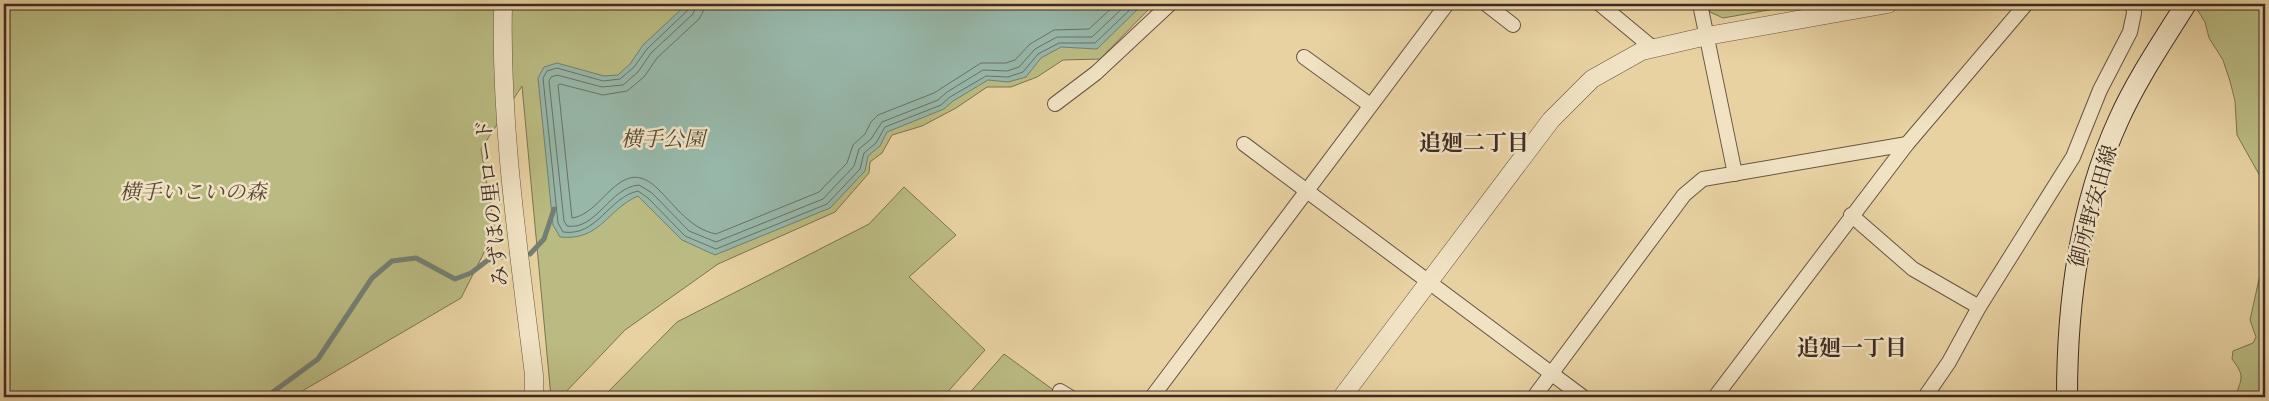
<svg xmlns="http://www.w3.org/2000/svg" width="2269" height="401" font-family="'IM FELL DW Pica','Noto Serif JP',serif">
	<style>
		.green { fill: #babb82; stroke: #7c7353 }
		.water { fill: #97b7a9; stroke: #737f74 }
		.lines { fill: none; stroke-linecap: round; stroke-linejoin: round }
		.shore { stroke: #6a7166; stroke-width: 1 }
		.stream { stroke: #737f74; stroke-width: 5 }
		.minor-casing { stroke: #685544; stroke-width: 16 }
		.tertiary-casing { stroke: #685544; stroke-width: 19 }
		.secondary-casing { stroke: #3d2b24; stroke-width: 22 }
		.minor { stroke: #f0e2c3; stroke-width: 14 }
		.tertiary { stroke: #f0e2c3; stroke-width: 18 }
		.secondary { stroke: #f0e2c3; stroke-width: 20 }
		.labels { text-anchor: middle; stroke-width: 5; stroke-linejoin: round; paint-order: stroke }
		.park-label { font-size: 21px; font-style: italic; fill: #564837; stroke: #f0e2c3 }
		.street-label { font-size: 21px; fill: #3d2b24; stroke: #f0e2c3 }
		.neighbourhood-label { font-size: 22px; font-weight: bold; fill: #3d2b24; stroke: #f0e2c3 }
	</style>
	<rect width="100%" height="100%" fill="#e8d2a2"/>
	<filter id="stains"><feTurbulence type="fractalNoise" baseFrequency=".004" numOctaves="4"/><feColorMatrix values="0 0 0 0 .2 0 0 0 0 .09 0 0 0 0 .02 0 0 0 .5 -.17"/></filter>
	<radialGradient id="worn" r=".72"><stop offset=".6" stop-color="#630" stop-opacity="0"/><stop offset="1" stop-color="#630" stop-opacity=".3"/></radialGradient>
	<g class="green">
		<polygon points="4,4 1154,4 1100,59 1063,60 1037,77 1011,87 987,87 956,108 922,126 892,135 882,153 870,162 869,173 835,212 718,264 625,330 561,397 551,397 522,86 481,149 495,231 461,298 292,397 4,397"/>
		<polygon points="1708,4 1803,4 1723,18 1710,12"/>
		<polygon points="2196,4 2265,4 2265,185 2237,135 2235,101 2230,81 2223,60 2209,38 2205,22 2195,6"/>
		<polygon points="904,187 956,235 909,277 985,350 943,397 603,397 677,322 869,224"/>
		<path d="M2265 252V397H2235C2242 378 2245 376 2232 359L2233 351 2253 343 2256 337 2250 320Z"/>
		<polygon points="1004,354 1063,397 966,397"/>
	</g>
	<path class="water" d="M687 4H1143L1097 49 1061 47 1041 58 1026 77 1008 82 988 80 953 101 944 109 887 132 880 146 868 156 865 171 830 208 715 255 682 240 638 196C606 210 601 241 560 237L553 225 538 78 544 67 557 63 604 76 618 75 630 64 643 45Z"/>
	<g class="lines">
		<g class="shore">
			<path d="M690 4 689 9 647 49 634 67 620 79 603 81 557 68 547 71 543 78 558 223 563 232C597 237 609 197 638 191L648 198 685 236 716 249 827 204 860 169 864 153 876 143 885 127 941 105 950 97 986 76 1008 77 1023 72 1038 54 1059 43H1095L1136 4"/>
			<path d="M697 4 693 14 651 53 638 72 623 85 602 87 557 75 551 77 549 81 564 221 567 226C596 231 610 187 639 185L652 193 689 231 716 242 823 199 854 166 859 149 871 139 882 122 938 100 947 92 983 70 1007 71 1019 67 1035 49 1057 37H1092L1127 4"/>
			<path d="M704 4 703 12 699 19 657 58 644 77 627 91 603 95 560 84 558 85 572 218C604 214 621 151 659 190 676 207 691 229 716 234L819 192 847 163 853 145 865 134 871 122 878 115 934 93 981 63H1006L1015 60 1030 44 1054 30 1089 29 1116 4"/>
		</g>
		<g class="stream">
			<polyline points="530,254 544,239 554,209"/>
			<polyline points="266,397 318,359 372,278 392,261 416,258 455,279 471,273 488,260 505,256"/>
		</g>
		<g class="minor-casing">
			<g id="minor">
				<polyline points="1486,4 1513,25"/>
				<polyline points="1600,4 1654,49"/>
				<polyline points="1700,4 1735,174"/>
				<polyline points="1304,57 1370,105"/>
				<polyline points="1055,104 1096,73 1170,4"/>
				<polyline points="1244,144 1583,397"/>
				<polyline points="1851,215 1913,269 1979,307"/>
				<polyline points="1060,391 1070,397"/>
				<polyline points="1152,397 1447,4"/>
				<polyline points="1534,397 1684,195 1703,179 1907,144"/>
				<polyline points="1715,397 1907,144 2026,4"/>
				<polyline points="1925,397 1949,362 1979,307 2073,157 2100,90 2130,32 2134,13 2133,4"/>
			</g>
		</g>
		<g class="tertiary-casing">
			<g id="tertiary">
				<path d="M503 4C500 128 519 252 534 375V397"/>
				<polyline points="1342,397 1551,120 1592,79 1642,51 1707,36 1888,4"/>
			</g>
		</g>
		<g class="secondary-casing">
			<path id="secondary" d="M2067 397C2067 302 2079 206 2119 119 2137 79 2163 41 2186 4"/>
		</g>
		<use href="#minor" class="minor"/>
		<use href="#tertiary" class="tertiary"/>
		<use href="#secondary" class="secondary"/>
	</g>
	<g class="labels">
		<g class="park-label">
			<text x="663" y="146">横手公園</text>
			<text x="193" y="199">横手いこいの森</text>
		</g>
		<g class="street-label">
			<text transform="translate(492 203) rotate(-96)" y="7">みずほの里ロード</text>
			<text transform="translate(2093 206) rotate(-74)" y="7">御所野安田線</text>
		</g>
		<g class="neighbourhood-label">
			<text x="1474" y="150">追廻二丁目</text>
			<text x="1852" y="355">追廻一丁目</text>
		</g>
	</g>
	<rect width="2269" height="401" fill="none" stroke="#e8d2a2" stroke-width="20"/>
	<rect x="5" y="5" width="2259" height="391" fill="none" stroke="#3d2b24" stroke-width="2.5"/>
	<rect x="10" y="10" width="2249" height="381" fill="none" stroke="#3d2b24"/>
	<rect width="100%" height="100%" filter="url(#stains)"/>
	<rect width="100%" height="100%" fill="url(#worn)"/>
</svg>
